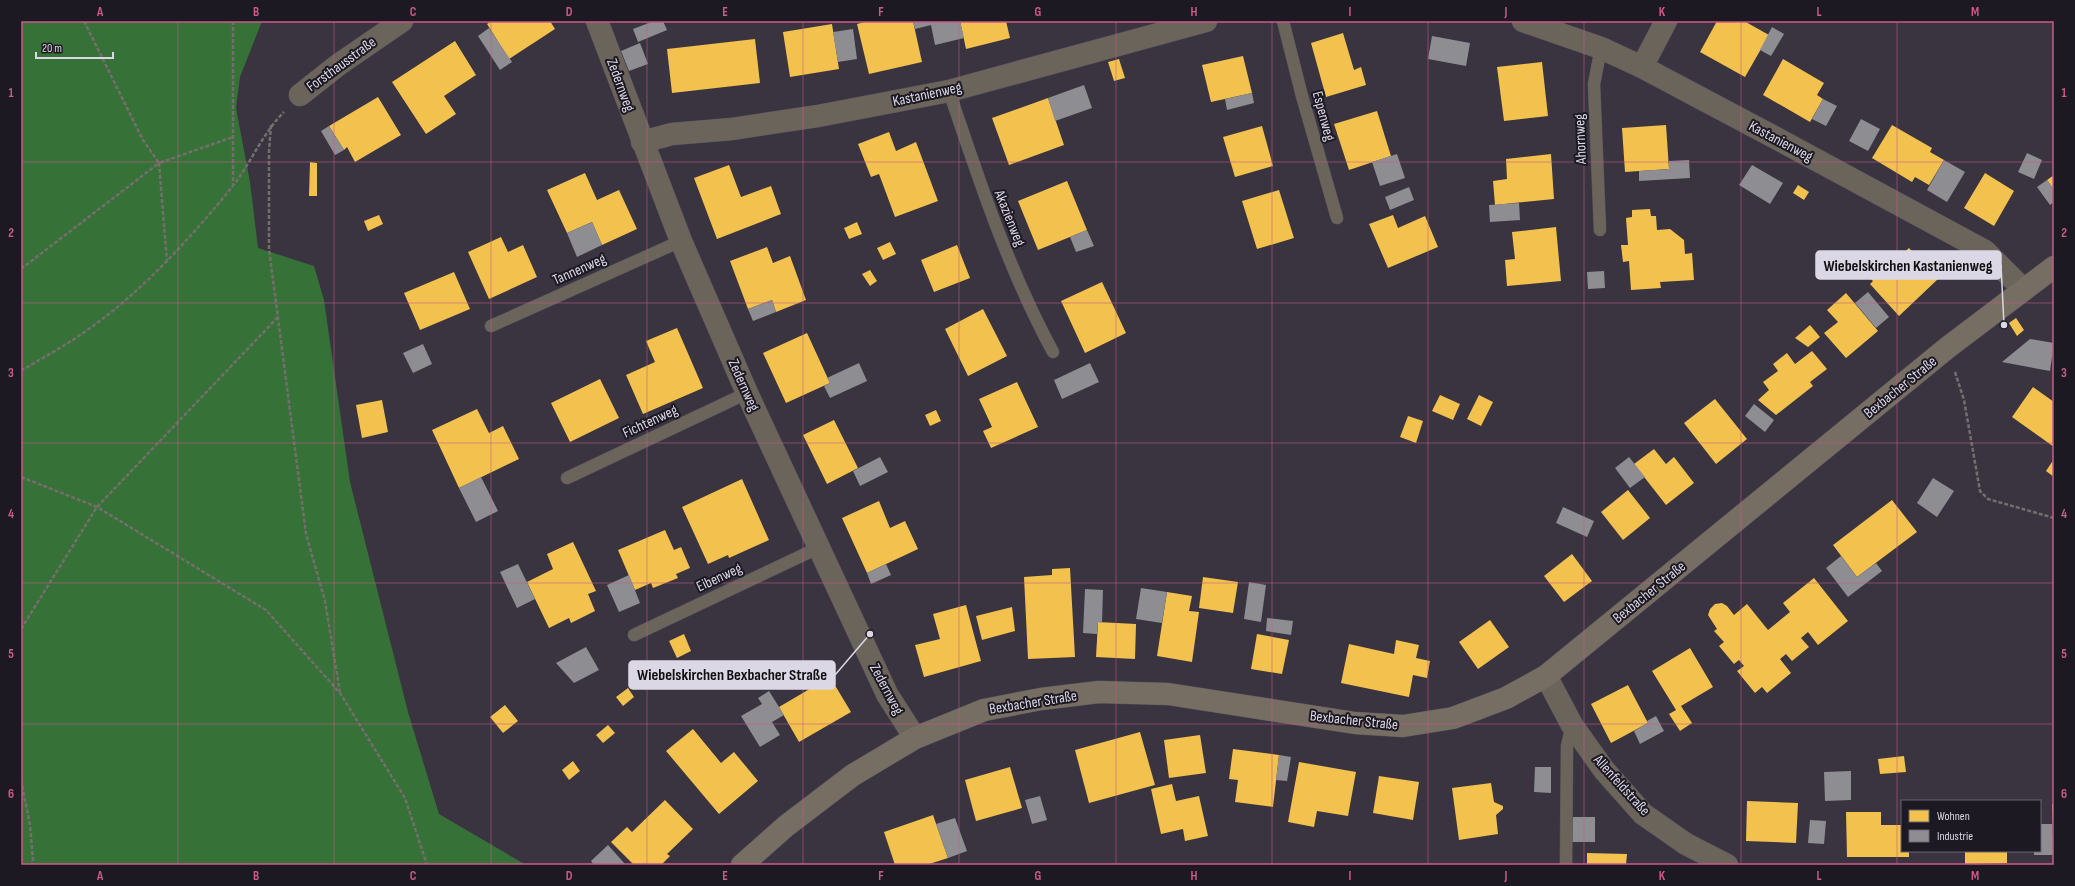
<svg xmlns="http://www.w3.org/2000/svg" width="2075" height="886" font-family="'Sofia Sans Condensed',sans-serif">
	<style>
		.forest { fill: #367138 }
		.homes { fill: #f2c14e }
		.industry { fill: #8d8d92 }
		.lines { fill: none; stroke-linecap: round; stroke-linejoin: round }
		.lane-casing { stroke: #56525d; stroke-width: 13 }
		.street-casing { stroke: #56525d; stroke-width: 23 }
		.secondary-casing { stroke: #56525d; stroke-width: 23 }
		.path { stroke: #746f6c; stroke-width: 2.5; stroke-dasharray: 4 2; stroke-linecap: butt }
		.lane { stroke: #6a645b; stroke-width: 12 }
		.street { stroke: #6a645b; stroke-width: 22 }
		.secondary { stroke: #766e63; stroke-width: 22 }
		.grid { fill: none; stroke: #cb5b8b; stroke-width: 1; stroke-opacity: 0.55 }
		.labels { text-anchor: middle; stroke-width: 4; stroke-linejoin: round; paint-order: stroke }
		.street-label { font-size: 15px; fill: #dcd7e5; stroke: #1d1923 }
		.leader { fill: none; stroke: #dcd7e5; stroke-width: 1.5 }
		.callout-dot { fill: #dcd7e5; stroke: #1d1923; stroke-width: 1.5 }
		.callout { fill: #dcd7e5; stroke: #dcd7e5; stroke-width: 1.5 }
		.callout-label { font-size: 16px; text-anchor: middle; font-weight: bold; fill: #111 }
		.neatline { fill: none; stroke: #cb5b8b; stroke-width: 1.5 }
		.grid-label { font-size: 13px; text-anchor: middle; font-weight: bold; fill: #cb5b8b }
	</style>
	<rect width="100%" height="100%" fill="#393440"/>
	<polygon class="forest" points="21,21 262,21 240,77 236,108 250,182 258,248 314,266 324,300 350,482 408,712 439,814 526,865 21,865"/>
	<g class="homes">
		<polygon points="492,21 550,21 555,29 509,59 487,24"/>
		<polygon points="869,21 913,21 922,62 869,74 857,24"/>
		<polygon points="960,21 1006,21 1010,38 966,49"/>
		<polygon points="1717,21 1744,21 1769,35 1745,77 1700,52"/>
		<polygon points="832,24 839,69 790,77 783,32"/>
		<polygon points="1343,33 1354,70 1361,67 1366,85 1326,97 1311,43"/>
		<polygon points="755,39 760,83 672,93 667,49"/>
		<polygon points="455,41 476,75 444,96 456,114 426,134 392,82"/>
		<polygon points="1243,56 1252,93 1211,102 1202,65"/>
		<polygon points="1119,59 1125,78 1114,81 1108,62"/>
		<polygon points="1783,59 1824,83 1817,95 1823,99 1810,122 1763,95"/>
		<polygon points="1542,62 1548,116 1504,121 1497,67"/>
		<polygon points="378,97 401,135 355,162 347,147 344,150 329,126"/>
		<polygon points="1048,98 1064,145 1009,165 992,118"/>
		<polygon points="1377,111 1391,156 1349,170 1334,124"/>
		<polygon points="1666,125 1669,169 1625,172 1622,128"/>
		<polygon points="1892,125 1932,148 1930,152 1944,160 1929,185 1915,177 1912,182 1872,158"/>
		<polygon points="1262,126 1273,166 1235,177 1223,137"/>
		<polygon points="889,132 896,151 916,142 938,201 895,217 879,174 871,177 858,144"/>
		<polygon points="1551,154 1554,199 1495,205 1493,181 1507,179 1506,159"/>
		<polygon points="310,162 317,163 317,196 309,196"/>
		<polygon points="729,165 741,197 771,186 781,214 717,239 694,178"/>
		<polygon points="585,173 597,200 619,190 637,229 602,245 592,222 567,233 547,190"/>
		<polygon points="1985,173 2014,191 1994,226 1964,208"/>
		<polygon points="2054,175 2054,190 2047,180"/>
		<polygon points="1067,181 1087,230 1038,250 1018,201"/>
		<polygon points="1798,185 1809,192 1804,200 1793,193"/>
		<polygon points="1279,190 1294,238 1257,249 1242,201"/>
		<polygon points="1650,209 1651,216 1656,216 1657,230 1670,229 1684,240 1685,254 1692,253 1694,280 1660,282 1661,288 1631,290 1629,261 1623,262 1621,245 1628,245 1626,218 1632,217 1632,210"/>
		<polygon points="379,215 383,224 368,231 364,221"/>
		<polygon points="1393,215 1398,228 1425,216 1438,247 1388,268 1369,224"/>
		<polygon points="857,222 862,234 849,239 844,228"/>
		<polygon points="1556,227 1561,281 1507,286 1505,260 1515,259 1512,232"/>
		<polygon points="501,237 508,252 523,245 537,277 489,299 468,252"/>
		<polygon points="890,242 896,254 883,260 877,248"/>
		<polygon points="957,245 970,278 934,292 921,260"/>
		<polygon points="767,247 773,263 790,256 806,300 776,312 772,300 748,309 730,261"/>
		<polygon points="1909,248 1938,279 1899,316 1870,284 1873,281 1864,272 1878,260 1886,269"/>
		<polygon points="870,270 877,281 870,286 862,274"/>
		<polygon points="454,272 470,309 420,330 404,293"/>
		<polygon points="1102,282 1126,333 1085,353 1061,301"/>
		<polygon points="1846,293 1878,331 1846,358 1824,333 1838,322 1827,310"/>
		<polygon points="983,309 1007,356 968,376 945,329"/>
		<polygon points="2016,318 2024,330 2017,336 2009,323"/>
		<polygon points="1810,325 1820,337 1808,347 1795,338"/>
		<polygon points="677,328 703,388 643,414 626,375 655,362 646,341"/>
		<polygon points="807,333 830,383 786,403 763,353"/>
		<polygon points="1812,351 1827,369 1810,382 1813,386 1776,415 1758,400 1769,390 1763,382 1778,371 1773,364 1787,353 1795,364"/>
		<polygon points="600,379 619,418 570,442 551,403"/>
		<polygon points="1017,382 1038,427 991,448 983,431 992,427 979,399"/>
		<polygon points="2033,387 2054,402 2054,447 2012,417"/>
		<polygon points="1440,395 1460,404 1453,420 1432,411"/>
		<polygon points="1479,395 1493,402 1481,426 1467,419"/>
		<polygon points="1715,399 1747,439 1716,464 1684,423"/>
		<polygon points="382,400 388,432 362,438 356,405"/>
		<polygon points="477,409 489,433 503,426 519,459 459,488 432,430"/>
		<polygon points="936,410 941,421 930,426 925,415"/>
		<polygon points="1408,416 1423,421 1416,443 1400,437"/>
		<polygon points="834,420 858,468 827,484 803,435"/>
		<polygon points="1654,449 1666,464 1674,457 1694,483 1666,505 1634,464"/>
		<polygon points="2054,459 2054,477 2046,471"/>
		<polygon points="742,479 769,540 729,558 728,555 708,564 682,507"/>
		<polygon points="1628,490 1650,518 1623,540 1601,512"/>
		<polygon points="1892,500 1917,532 1857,577 1833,545"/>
		<polygon points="879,501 890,528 905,521 918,549 867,573 842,518"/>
		<polygon points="665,530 674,550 681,547 690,568 676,574 678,578 653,588 651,583 635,590 618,550"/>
		<polygon points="573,542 596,591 588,594 595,611 571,623 569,618 549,628 527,582 553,569 547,554"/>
		<polygon points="1572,554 1592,581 1564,602 1544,576"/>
		<polygon points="1070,568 1075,657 1028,659 1024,577 1052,575 1052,569"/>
		<polygon points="1203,577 1238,582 1233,613 1199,608"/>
		<polygon points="1814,578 1848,621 1818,645 1808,632 1801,638 1809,647 1792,661 1786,654 1780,659 1791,673 1767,693 1762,687 1755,693 1737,671 1744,666 1739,660 1734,664 1719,646 1724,642 1714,631 1717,629 1708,615 1710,609 1715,604 1722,603 1727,606 1734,615 1747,604 1768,630 1790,612 1783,603"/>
		<polygon points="1167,592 1192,596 1189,611 1199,612 1192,662 1157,656"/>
		<polygon points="966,605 981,661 924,677 915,645 940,639 933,614"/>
		<polygon points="1012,607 1015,631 982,640 976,616"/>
		<polygon points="1490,620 1509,647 1478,669 1459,642"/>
		<polygon points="1098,622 1136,624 1135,659 1096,657"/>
		<polygon points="684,634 691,651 677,658 669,641"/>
		<polygon points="1257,634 1289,640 1282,674 1251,669"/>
		<polygon points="1396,640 1419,645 1416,658 1430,661 1427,678 1413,675 1409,697 1341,683 1349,644 1394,654"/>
		<polygon points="1690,648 1713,687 1681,706 1692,723 1680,731 1669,714 1676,710 1652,671"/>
		<polygon points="830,677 851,712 799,742 779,707"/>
		<polygon points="1628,685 1648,723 1611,743 1591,704"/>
		<polygon points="628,688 634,697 623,706 616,697"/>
		<polygon points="505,705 518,721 503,733 490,717"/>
		<polygon points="608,725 615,733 603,743 596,735"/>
		<polygon points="693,729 721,763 734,752 758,781 719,814 666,751"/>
		<polygon points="1140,732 1155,785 1089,803 1075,750"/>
		<polygon points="1200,735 1206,773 1169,778 1164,740"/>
		<polygon points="1233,749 1279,755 1273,807 1235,802 1238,780 1229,779"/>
		<polygon points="1904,756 1906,772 1880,774 1878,759"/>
		<polygon points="573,761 580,771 569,780 562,770"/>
		<polygon points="1299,762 1356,772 1348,816 1317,811 1314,827 1288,822"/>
		<polygon points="1010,767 1022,808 976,821 965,780"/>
		<polygon points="1379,776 1419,782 1413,820 1373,813"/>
		<polygon points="1491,783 1494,802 1503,806 1503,809 1496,815 1498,834 1459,840 1452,788"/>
		<polygon points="1172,784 1176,801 1199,796 1208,836 1185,841 1183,829 1161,834 1151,789"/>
		<polygon points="665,800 693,829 667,854 670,856 661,865 634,865 611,842 627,827 632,832"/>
		<polygon points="1747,801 1798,803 1796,843 1746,841"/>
		<polygon points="2052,804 2054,804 2054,831 2053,831"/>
		<polygon points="1846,812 1881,812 1881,825 1902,825 1902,851 1909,851 1909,857 1847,857"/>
		<polygon points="933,815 948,858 926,865 895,865 884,832"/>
		<polygon points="1965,851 2007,851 2007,863 1965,864"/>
		<polygon points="1587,853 1627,854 1626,865 1587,865"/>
	</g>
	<g class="industry">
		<polygon points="654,21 663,21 667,30 638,42 633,29"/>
		<polygon points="913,21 960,21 964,38 935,45 931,25 915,29"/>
		<polygon points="1772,27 1784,34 1771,56 1760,50"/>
		<polygon points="489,28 512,62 500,70 478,36"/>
		<polygon points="853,29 857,59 838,62 833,32"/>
		<polygon points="1432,36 1470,43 1466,66 1428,59"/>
		<polygon points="640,43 648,64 629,71 621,51"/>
		<polygon points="1084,85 1092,108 1055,121 1048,98"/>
		<polygon points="1252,93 1254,103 1227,110 1225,99"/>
		<polygon points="1823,99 1837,106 1826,126 1812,119"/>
		<polygon points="1861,119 1880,129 1868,151 1849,141"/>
		<polygon points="329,126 344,150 335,155 321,131"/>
		<polygon points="2027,153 2042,160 2034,179 2018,172"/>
		<polygon points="1397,154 1405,178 1380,186 1372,162"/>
		<polygon points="1689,160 1690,178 1639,181 1639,171 1669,169 1669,161"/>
		<polygon points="1944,160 1965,172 1947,202 1927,190"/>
		<polygon points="1752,165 1783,183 1770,204 1739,185"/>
		<polygon points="2047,180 2054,190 2054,202 2050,205 2037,187"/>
		<polygon points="1409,187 1414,200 1390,210 1385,197"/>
		<polygon points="1519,203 1520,220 1490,222 1489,205"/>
		<polygon points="592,222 602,245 577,257 567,233"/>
		<polygon points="1087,230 1094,246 1076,252 1070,237"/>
		<polygon points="1604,271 1605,288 1588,289 1587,272"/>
		<polygon points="1868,292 1889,317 1876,328 1855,303"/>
		<polygon points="772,300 776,312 753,321 748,309"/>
		<polygon points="2030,339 2054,343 2050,371 2002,362"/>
		<polygon points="423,344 432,364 413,373 403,353"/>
		<polygon points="859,363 867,381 830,398 824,386 830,383 827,378"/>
		<polygon points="1090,363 1099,382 1062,399 1054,380"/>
		<polygon points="1754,404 1774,420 1765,432 1745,416"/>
		<polygon points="880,457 888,472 860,486 853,471"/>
		<polygon points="1629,457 1645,477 1630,488 1615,468"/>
		<polygon points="481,477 498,511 476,522 459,488"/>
		<polygon points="1933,478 1954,491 1937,517 1917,503"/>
		<polygon points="1563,507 1594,521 1587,537 1556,523"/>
		<polygon points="1841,556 1857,577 1876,563 1882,571 1848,597 1826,568"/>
		<polygon points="518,564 535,599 517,608 500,572"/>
		<polygon points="886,564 891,575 871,584 867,573"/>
		<polygon points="629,575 640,603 619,612 607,585"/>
		<polygon points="1249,582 1266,585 1261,622 1244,619"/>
		<polygon points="1141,588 1167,592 1162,623 1136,619"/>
		<polygon points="1085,589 1103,590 1102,623 1098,622 1097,634 1083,633"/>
		<polygon points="1267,618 1293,621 1291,635 1266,631"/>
		<polygon points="586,647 599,670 574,683 556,663"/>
		<polygon points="769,691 784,715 772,722 780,735 760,747 741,716 762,704 758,698"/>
		<polygon points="1656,716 1664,731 1640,744 1634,731 1648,723 1647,721"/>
		<polygon points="1279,755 1291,757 1287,781 1276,780"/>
		<polygon points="1535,767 1551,767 1551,793 1534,792"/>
		<polygon points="1851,771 1851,800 1825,801 1824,772"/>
		<polygon points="1040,796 1047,820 1032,824 1025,800"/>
		<rect x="1572" y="817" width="23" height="25"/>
		<polygon points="955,818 967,851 948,858 936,824"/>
		<polygon points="1810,820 1826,821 1824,844 1808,843"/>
		<polygon points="2040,824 2052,824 2054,855 2034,855 2034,851 2040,851"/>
		<polygon points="608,845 625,864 623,865 594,865 591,861"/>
	</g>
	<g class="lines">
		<g class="lane-casing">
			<g id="lane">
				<polyline points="1283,21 1302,96 1337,218"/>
				<path d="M949 91C979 180 1008 269 1053 352"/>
				<polyline points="1600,230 1594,84 1601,48"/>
				<polyline points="491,326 681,241"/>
				<polyline points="567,478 747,393"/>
				<polyline points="634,635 818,548"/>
				<polyline points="1566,865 1567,746 1572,725"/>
			</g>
		</g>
		<g class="street-casing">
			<g id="street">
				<polyline points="597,21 681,241 747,393 887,694 915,738"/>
				<polyline points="1523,21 1601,48 1642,67 1774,137 1985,251 2023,289"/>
				<polyline points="1642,67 1666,21"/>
				<polyline points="300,95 338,65 402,21"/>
				<polyline points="642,142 672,134 732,129 818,116 949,91 1206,21"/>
				<polyline points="1546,676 1572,725 1604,770 1643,814 1686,844 1727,865"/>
			</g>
		</g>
		<g class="secondary-casing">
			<polyline id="secondary" points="742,865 786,826 853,775 915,738 984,710 1041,699 1099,692 1168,694 1355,723 1403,726 1453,718 1506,698 1546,676 1947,348 2054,267"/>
		</g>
		<g class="path">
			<polyline points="84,21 143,140 159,163 233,137"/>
			<polyline points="233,21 233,184"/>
			<polyline points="271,125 269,151 269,249 306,534 325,601 340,692"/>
			<polyline points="21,269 159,163 167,261"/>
			<path d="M21 371C42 358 63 347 83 333 140 294 189 240 232 187 251 163 262 134 284 112"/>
			<polyline points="1955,372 1964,400 1980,491 1988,499 2054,518"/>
			<polyline points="21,477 97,507 266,610 340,693 405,798 427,865"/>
			<polyline points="21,629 97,507 278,317"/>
			<polyline points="21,780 30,825 33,861 32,865"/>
		</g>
		<use href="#lane" class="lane"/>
		<use href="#street" class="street"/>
		<use href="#secondary" class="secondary"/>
	</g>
	<path class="grid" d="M178 21V865M334 21V865M491 21V865M647 21V865M803 21V865M959 21V865M1116 21V865M1272 21V865M1428 21V865M1584 21V865M1741 21V865M1897 21V865M21 162H2054M21 303H2054M21 443H2054M21 583H2054M21 724H2054"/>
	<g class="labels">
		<g class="street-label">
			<text transform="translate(341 64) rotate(-36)" y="5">Forsthausstraße</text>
			<text transform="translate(621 85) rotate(70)" y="5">Zedernweg</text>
			<text transform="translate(927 94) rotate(-12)" y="5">Kastanienweg</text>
			<text transform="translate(1324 116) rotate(75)" y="5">Espenweg</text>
			<text transform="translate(1580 139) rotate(-92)" y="5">Ahornweg</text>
			<text transform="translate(1781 141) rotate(28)" y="5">Kastanienweg</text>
			<text transform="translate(1010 218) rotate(68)" y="5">Akazienweg</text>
			<text transform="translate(579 269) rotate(-24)" y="5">Tannenweg</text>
			<text transform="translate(744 385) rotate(66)" y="5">Zedernweg</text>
			<text transform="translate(1900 387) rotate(-39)" y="5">Bexbacher Straße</text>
			<text transform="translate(650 421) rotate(-25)" y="5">Fichtenweg</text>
			<text transform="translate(719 577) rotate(-25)" y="5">Eibenweg</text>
			<text transform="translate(1649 592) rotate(-39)" y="5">Bexbacher Straße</text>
			<text transform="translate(887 689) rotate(62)" y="5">Zedernweg</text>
			<text transform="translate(1033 702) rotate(-9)" y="5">Bexbacher Straße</text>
			<text transform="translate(1354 720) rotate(6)" y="5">Bexbacher Straße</text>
			<text transform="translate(1622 785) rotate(48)" y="5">Allenfeldstraße</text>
		</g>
	</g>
	<path class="leader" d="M2004 325L2001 265M870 634L835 675"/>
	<g class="callout-dot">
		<circle cx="2004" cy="325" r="4"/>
		<circle cx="870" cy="634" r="4"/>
	</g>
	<g class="callout">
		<rect x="1816" y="251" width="185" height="28" rx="4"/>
		<rect x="629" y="661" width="206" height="28" rx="4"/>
	</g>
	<g class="callout-label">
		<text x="1908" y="271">Wiebelskirchen Kastanienweg</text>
		<text x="732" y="680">Wiebelskirchen Bexbacher Straße</text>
	</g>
	<rect width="2075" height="886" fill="none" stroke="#1d1923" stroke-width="44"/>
	<rect x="1901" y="800" width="140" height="52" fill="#1d1923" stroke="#696571"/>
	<rect x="1909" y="810" width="20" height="12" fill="#f2c14e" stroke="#696571"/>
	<text x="1937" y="820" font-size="12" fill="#dcd7e5">Wohnen</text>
	<rect x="1909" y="830" width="20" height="12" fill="#8d8d92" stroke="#696571"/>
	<text x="1937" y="840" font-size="12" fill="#dcd7e5">Industrie</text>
	<path d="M36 52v6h77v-6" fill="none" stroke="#dcd7e5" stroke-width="2"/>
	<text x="42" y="52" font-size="12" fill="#dcd7e5" stroke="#1d1923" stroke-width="3" paint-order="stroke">20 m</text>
	<rect x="22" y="22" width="2031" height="842" class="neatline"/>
	<g class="grid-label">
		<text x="100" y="16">A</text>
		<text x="256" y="16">B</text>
		<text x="413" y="16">C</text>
		<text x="569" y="16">D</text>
		<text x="725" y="16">E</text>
		<text x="881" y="16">F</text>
		<text x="1038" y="16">G</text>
		<text x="1194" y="16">H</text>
		<text x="1350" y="16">I</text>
		<text x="1506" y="16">J</text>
		<text x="1662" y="16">K</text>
		<text x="1819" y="16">L</text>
		<text x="1975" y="16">M</text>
		<text x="11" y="97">1</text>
		<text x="2064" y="97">1</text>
		<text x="11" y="237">2</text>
		<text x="2064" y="237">2</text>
		<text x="11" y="377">3</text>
		<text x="2064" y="377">3</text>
		<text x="11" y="518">4</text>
		<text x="2064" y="518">4</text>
		<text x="11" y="658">5</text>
		<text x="2064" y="658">5</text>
		<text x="11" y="798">6</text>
		<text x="2064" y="798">6</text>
		<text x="100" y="880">A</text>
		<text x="256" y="880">B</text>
		<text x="413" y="880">C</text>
		<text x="569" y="880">D</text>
		<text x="725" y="880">E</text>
		<text x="881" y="880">F</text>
		<text x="1038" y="880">G</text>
		<text x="1194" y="880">H</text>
		<text x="1350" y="880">I</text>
		<text x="1506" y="880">J</text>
		<text x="1662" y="880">K</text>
		<text x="1819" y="880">L</text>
		<text x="1975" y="880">M</text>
	</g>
</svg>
